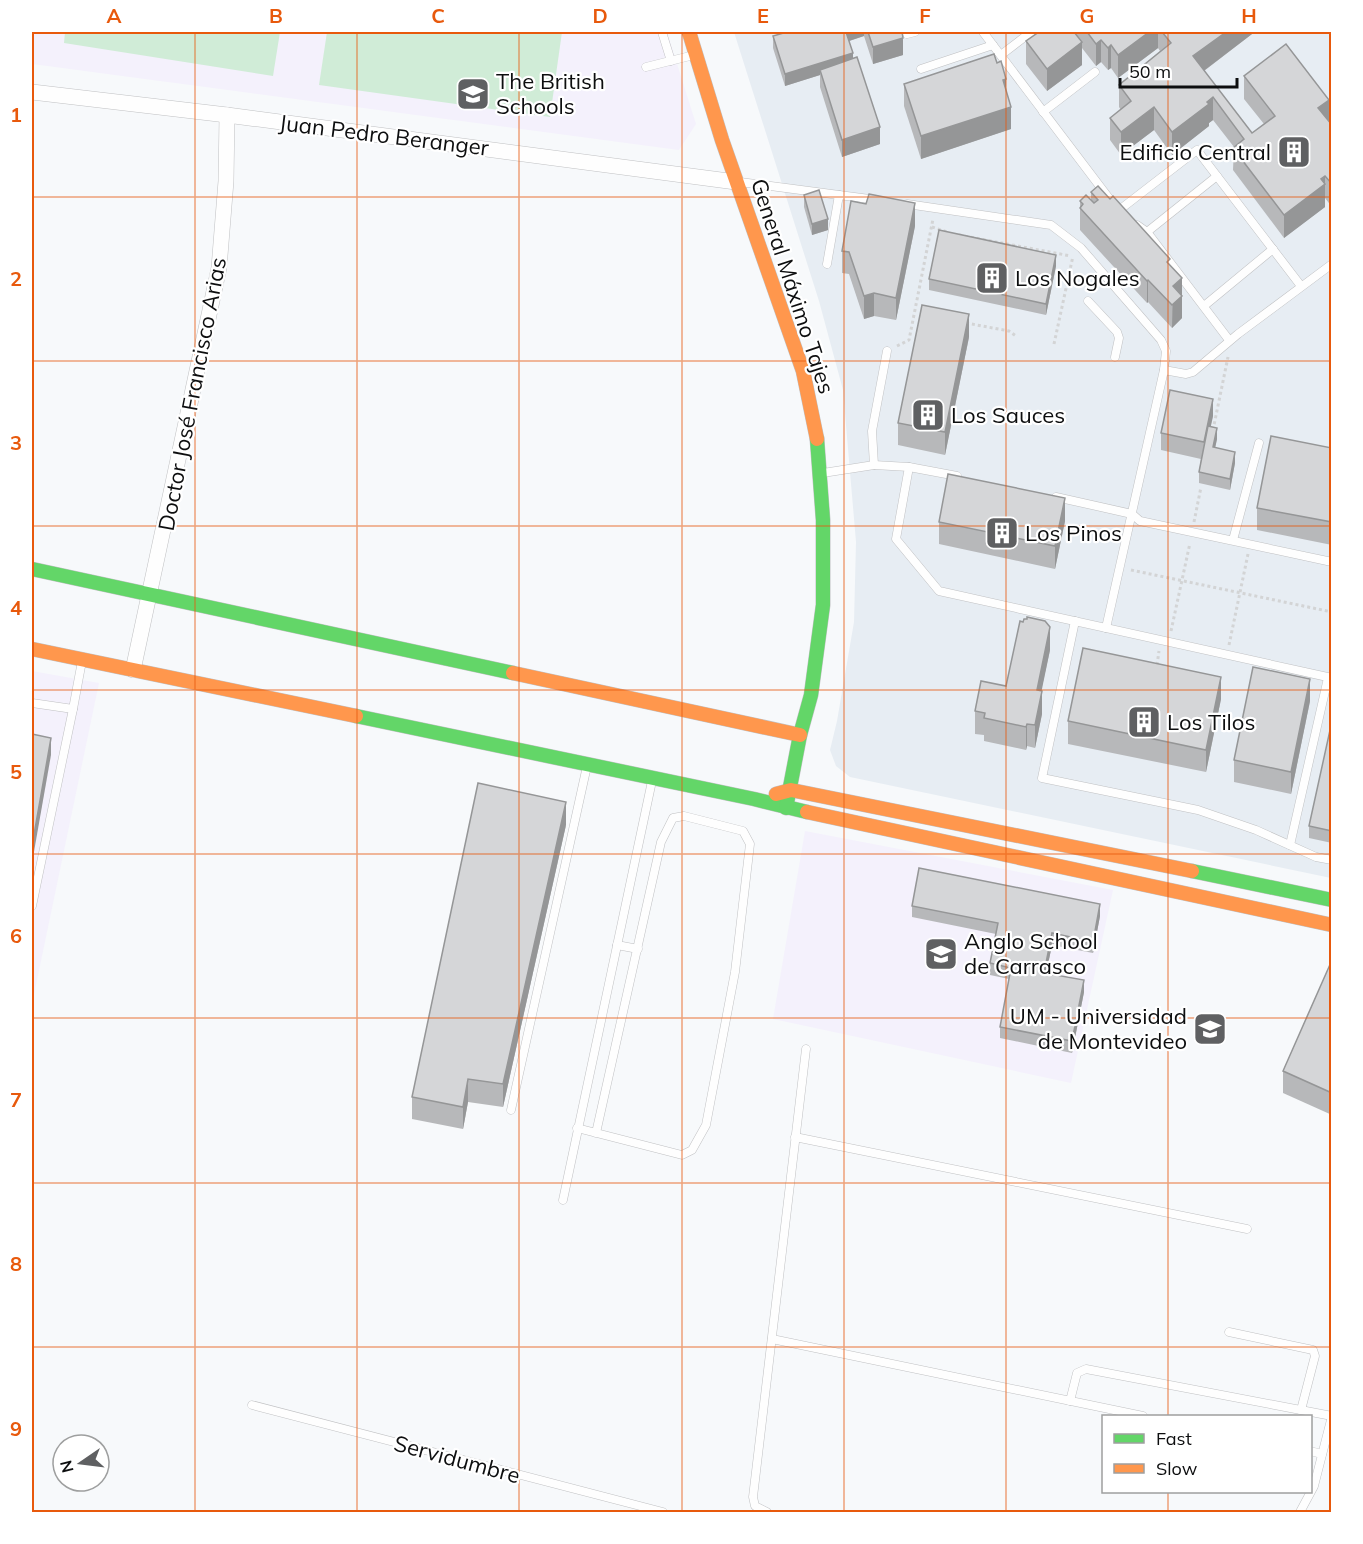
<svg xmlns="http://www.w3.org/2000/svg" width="1363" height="1544" font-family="Mulish,sans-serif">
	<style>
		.built { fill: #e7edf3 }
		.education { fill: #f4f1fc }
		.green { fill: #d0ecd7 }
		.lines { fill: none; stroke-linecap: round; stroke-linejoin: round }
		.lane-casing { stroke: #c0c1c3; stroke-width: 9 }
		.street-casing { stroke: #c0c1c3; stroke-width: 16 }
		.fast-casing { stroke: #c0c1c3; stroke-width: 15 }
		.slow-casing { stroke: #c0c1c3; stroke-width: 15 }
		.path { stroke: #d3d4d5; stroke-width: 3; stroke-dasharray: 3 3; stroke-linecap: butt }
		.lane { stroke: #fefefe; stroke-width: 8 }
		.street { stroke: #fefefe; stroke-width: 15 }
		.fast { stroke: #63d668; stroke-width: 14 }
		.slow { stroke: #ff974d; stroke-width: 14 }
		.wall { fill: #b7b8ba }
		.shaded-wall { fill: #959697 }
		.building { fill: #d5d6d8; stroke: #959697; stroke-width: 1.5 }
		.grid { fill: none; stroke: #e8590c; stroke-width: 1.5; stroke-opacity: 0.55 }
		.labels { text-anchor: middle; stroke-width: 4.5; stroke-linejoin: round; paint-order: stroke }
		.poi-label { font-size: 22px; fill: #0d0e0f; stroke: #fff; text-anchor: start }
		.street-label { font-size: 22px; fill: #0d0e0f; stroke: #fff }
		.neatline { fill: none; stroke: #e8590c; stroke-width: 2 }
		.grid-label { font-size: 20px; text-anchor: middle; font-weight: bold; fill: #e8590c }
	</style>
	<rect width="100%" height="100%" fill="#f7f9fb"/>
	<polygon class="built" points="734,32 1331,32 1331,878 850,777 836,766 830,750 837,721 854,622 856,542 843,390 819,301"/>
	<g class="education">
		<polygon points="32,32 667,32 696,124 679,150 32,64"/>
		<polygon points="32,671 99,683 32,1004"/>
		<polygon points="805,831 1113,890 1071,1083 773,1019"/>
	</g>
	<g class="green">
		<polygon points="65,32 280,32 273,76 64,43"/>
		<polygon points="327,32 562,32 550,117 319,85"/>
	</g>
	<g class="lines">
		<g class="lane-casing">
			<g id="lane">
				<polyline points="662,32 671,61"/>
				<polyline points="983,32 1111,201"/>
				<polyline points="907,34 915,32"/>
				<polyline points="1001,55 1031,32"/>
				<polyline points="646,67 694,55"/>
				<polyline points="921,69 993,45"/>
				<polyline points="1043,112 1095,72"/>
				<polyline points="740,182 877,200"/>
				<polyline points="907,204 1051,225 1081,248 1161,340 1166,351 1164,370 1106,628"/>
				<polyline points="1118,211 1197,150 1301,286"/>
				<polyline points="1137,225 1147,232 1229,340"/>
				<polyline points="1147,232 1217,176"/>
				<polyline points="827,264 839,195"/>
				<polyline points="1088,301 1117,332 1119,338 1115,357"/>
				<polyline points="1204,306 1273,249"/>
				<polyline points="1164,370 1186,374 1193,372 1238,334 1332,264"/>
				<polyline points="874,465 909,467 957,476"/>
				<polyline points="909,467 896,539 939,591 1332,678"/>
				<polyline points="823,473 874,465 872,431 887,351"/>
				<polyline points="1056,497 1132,514 1140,521 1332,562"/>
				<polyline points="1233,540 1259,443"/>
				<polyline points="1075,621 1042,778 1198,810 1256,830 1316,857 1332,860"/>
				<polyline points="32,703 73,709 82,661"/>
				<polyline points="1290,845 1328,678"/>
				<polyline points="32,906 73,709"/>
				<polyline points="617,945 638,949"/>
				<polyline points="511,1110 587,766"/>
				<polyline points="577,1128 682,1155 692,1150 706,1125 735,972 750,844 743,831 684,816 673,818 661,842 596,1133"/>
				<polyline points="795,1137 1247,1229"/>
				<polyline points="563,1200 652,781"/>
				<polyline points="1229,1332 1313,1350 1315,1356 1301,1410"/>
				<polyline points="772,1339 1143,1416"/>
				<polyline points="1070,1401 1077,1373 1086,1369 1332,1416"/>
				<polyline points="252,1405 663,1512"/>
				<polyline points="1310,1451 1322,1454"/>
				<polyline points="767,1512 755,1506 753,1497 806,1049"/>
				<polyline points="1300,1512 1314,1486 1332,1416"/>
			</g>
		</g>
		<g class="street-casing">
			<g id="street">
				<polyline points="32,92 227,115 736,182"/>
				<polyline points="133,670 219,268 226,181 227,115"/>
			</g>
		</g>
		<g class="fast-casing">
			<g id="fast">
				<polyline points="32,569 513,673"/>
				<polyline points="356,716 754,799 807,812"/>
				<polyline points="786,808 800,735 811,695 823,605 823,520 817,439"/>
				<polyline points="1192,871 1332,900"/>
			</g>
		</g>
		<g class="slow-casing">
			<g id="slow">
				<polyline points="689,32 722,140 803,371 817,439"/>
				<polyline points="32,649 356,716"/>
				<polyline points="513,673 800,735"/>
				<polyline points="776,794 791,790 1192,871"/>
				<polyline points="807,812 1332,925"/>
			</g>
		</g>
		<g class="path">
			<polyline points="932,227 947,232"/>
			<polyline points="959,235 1071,256"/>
			<polyline points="966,323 1009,331 1016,336"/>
			<polyline points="1054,344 1073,256"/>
			<polyline points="897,346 909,340 933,219"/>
			<polyline points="1213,430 1228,357"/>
			<polyline points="1194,522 1201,487"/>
			<polyline points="1131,570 1332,612"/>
			<polyline points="1171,631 1190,543"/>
			<polyline points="1229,645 1248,554"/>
			<polyline points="1157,665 1159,651"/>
		</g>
		<use href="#lane" class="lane"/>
		<use href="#street" class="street"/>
		<use href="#fast" class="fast"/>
		<use href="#slow" class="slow"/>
	</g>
	<g class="wall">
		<polygon points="787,32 902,32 903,55 873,64 864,36 849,41 853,59 880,144 842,157 820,87 820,75 785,86 773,48 773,36"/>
		<polygon points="1039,32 1252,32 1252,34 1204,71 1252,133 1264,124 1244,99 1244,76 1329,121 1332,125 1332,207 1325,198 1325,207 1284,238 1233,170 1234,147 1213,120 1209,123 1209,126 1172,155 1154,130 1121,155 1110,140 1110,118 1121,110 1119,107 1119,85 1160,51 1158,48 1118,78 1111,68 1108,70 1101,62 1096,66 1082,48 1082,65 1047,91 1026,64 1026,41"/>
		<polygon points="904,84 1006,91 1011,129 921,159 904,106"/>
		<polygon points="1091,192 1170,265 1182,278 1182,318 1172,328 1148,302 1147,303 1080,230 1080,201 1091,200"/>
		<polygon points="804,195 828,230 812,235 804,207"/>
		<polygon points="915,226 896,320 874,316 864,319 849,274 842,273 842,251"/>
		<polygon points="1056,266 1046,315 929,290 929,279"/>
		<polygon points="969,337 945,455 898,445 898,423"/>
		<polygon points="1213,416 1210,427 1217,439 1215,447 1235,463 1230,490 1199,483 1199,472 1201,459 1161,450 1161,433"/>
		<polygon points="1332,448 1332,545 1257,530 1257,508"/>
		<polygon points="1065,521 1055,569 939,544 939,522"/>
		<polygon points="1050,650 1041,691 1042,714 1035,748 1027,746 1026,750 984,741 984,735 975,734 975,711"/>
		<polygon points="1221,699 1206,772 1068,744 1068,721"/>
		<polygon points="1310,701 1291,794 1234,782 1234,760"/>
		<polygon points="1332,721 1332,843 1309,838 1309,826"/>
		<polygon points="566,825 503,1107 468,1102 463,1129 412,1119 412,1097"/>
		<polygon points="912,906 1100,916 1093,953 1052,945 1046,973 1084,992 1072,1053 1000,1038 1000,1027 1009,979 990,975 990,963 996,934 912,917"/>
		<polygon points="1332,960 1332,1115 1283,1093 1283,1071"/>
	</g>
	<g class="shaded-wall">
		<polygon points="846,32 864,32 864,36 846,42"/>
		<polygon points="1149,32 1158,32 1158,48 1118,78 1118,55"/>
		<polygon points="1226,32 1252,32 1252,34 1193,79 1193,56"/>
		<polygon points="903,38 903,55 873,64 873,47"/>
		<polygon points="1101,40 1101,62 1096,66 1096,44"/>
		<polygon points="1082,42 1082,65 1047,91 1047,69"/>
		<polygon points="1111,45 1111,68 1108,70 1108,48"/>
		<polygon points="853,53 853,64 820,70 820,75 785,86 785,74"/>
		<polygon points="1006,79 1006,102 1003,80"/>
		<polygon points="1213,97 1213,120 1209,123 1209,126 1172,155 1172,132"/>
		<polygon points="1329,100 1329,123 1318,108"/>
		<polygon points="1011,107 1011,129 921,159 921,136"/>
		<polygon points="1154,107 1154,130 1121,155 1121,132"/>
		<polygon points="880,127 880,144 842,157 842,140"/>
		<polygon points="1325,176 1325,207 1284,238 1284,215"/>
		<polygon points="915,203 915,226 896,320 896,298"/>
		<polygon points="828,219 828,230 812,235 812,224"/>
		<polygon points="1056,255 1056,266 1046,315 1046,304"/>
		<polygon points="1182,278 1182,318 1172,328 1173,286"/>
		<polygon points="1148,280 1148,302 1147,303 1147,281"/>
		<polygon points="874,293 874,316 864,319 864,296"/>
		<polygon points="969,314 969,337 945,455 945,432"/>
		<polygon points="1213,399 1213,416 1204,459 1204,442"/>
		<polygon points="1217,428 1217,439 1213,458 1213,447"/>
		<polygon points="1235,452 1235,463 1230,490 1230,479"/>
		<polygon points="1065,498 1065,521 1055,569 1055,546"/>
		<polygon points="1050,627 1050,650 1037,713 1037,690"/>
		<polygon points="1221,677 1221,699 1206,772 1206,750"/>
		<polygon points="1310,679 1310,701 1291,794 1291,772"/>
		<polygon points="1042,691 1042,714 1035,748 1035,725"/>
		<polygon points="1027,724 1027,746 1026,750 1026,727"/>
		<polygon points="51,738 51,755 32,863 32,846"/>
		<polygon points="566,802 566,825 503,1107 503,1084"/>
		<polygon points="1100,904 1100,916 1093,953 1093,942"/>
		<polygon points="1052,933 1052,945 1044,984 1044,973"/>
		<polygon points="1084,980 1084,992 1072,1053 1072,1041"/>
		<polygon points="468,1079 468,1102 463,1129 463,1107"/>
	</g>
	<g class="building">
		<polygon points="787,32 846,32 853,53 785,74 773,36"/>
		<polygon points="868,32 902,32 903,38 873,47"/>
		<polygon points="1039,32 1074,32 1082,42 1047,69 1026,41"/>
		<polygon points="1087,32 1149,32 1118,55 1111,45 1108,48 1101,40 1096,44"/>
		<polygon points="1162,32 1226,32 1193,56 1252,133 1275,116 1244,76 1286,44 1329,100 1318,108 1332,125 1332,184 1325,176 1321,179 1325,184 1284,215 1233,148 1244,139 1213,97 1207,102 1209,104 1172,132 1154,107 1121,132 1110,118 1131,101 1119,85 1171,43"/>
		<polygon points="994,54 997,63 1001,61 1006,79 1003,80 1011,107 921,136 904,84"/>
		<polygon points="857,57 880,127 842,140 820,70"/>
		<polygon points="1098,186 1110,199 1113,196 1170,259 1167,262 1182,278 1173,286 1182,296 1172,305 1148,280 1147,281 1080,208 1083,204 1080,201 1086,195 1094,203 1098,200 1091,192"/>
		<polygon points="819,190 828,219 812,224 804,195"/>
		<polygon points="869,194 915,203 896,298 874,293 864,296 849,252 842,251 851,201 866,204"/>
		<polygon points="939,230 1056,255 1046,304 929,279"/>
		<polygon points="922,305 969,314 945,432 898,423"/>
		<polygon points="1170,390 1213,399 1204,442 1161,433"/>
		<polygon points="1208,426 1217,428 1213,447 1235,452 1230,479 1199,472"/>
		<polygon points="1271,436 1332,448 1332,522 1257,508"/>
		<polygon points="948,474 1065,498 1055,546 939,522"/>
		<polygon points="1027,617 1045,621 1050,627 1037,690 1042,691 1035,725 1027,724 1026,727 984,718 985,713 975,711 981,681 1006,686 1020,621 1023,622 1024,619 1027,619"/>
		<polygon points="1083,648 1221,677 1206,750 1068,721"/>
		<polygon points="1253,667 1310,679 1291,772 1234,760"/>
		<polygon points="1332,721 1332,831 1309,826"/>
		<polygon points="32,734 51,738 32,846"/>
		<polygon points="478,783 566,802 503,1084 468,1079 463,1107 412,1097"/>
		<polygon points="919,868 1100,904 1093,942 1052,933 1044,973 1084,980 1072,1041 1000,1027 1011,968 990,963 998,923 912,906"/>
		<polygon points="1332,960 1332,1093 1283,1071"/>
	</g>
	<path class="grid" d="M195 32V1512M357 32V1512M519 32V1512M682 32V1512M844 32V1512M1006 32V1512M1168 32V1416M32 197H1332M32 361H1332M32 526H1332M32 690H1332M32 854H1332M32 1018H1332M32 1183H1332M32 1347H1332M1168 1492V1512"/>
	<defs>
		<g id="school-square" transform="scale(1.725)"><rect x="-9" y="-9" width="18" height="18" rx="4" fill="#5f6062" stroke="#fff"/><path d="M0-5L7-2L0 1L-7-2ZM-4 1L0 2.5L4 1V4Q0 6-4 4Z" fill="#fff"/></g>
		<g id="building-square" transform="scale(1.725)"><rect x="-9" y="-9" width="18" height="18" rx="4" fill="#5f6062" stroke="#fff"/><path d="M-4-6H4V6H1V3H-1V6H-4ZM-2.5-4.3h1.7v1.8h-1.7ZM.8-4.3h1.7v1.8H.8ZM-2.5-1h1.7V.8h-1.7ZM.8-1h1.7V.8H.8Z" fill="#fff"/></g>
		<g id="university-square" transform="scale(1.725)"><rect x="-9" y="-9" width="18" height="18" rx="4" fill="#5f6062" stroke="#fff"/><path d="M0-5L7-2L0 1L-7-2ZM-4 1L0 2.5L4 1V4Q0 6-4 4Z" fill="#fff"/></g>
	</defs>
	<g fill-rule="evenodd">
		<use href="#school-square" x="473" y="94"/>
		<use href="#building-square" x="1294" y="152"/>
		<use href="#building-square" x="992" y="278"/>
		<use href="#building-square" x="928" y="415"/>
		<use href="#building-square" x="1002" y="533"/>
		<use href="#building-square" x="1144" y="722"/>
		<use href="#school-square" x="941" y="954"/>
		<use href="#university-square" x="1210" y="1029"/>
	</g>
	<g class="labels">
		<g class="poi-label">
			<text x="496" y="89">The British<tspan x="496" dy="25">Schools</tspan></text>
			<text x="1271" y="160" text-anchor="end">Edificio Central</text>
			<text x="1015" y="286">Los Nogales</text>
			<text x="951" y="423">Los Sauces</text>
			<text x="1025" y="541">Los Pinos</text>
			<text x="1167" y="730">Los Tilos</text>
			<text x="964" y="949">Anglo School<tspan x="964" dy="25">de Carrasco</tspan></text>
			<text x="1187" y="1024" text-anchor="end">UM - Universidad<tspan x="1187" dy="25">de Montevideo</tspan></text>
		</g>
		<g class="street-label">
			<text transform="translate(384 135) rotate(7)" y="8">Juan Pedro Beranger</text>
			<text transform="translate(793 286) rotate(72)" y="8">General Máximo Tajes</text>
			<text transform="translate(192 394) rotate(-79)" y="8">Doctor José Francisco Arias</text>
			<text transform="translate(457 1459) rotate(15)" y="8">Servidumbre</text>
		</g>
	</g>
	<rect width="1363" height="1544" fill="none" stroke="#ffffff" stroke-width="66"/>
	<rect x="1102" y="1415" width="210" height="78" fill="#ffffff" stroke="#9e9f9f" stroke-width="1.5"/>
	<rect x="1114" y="1434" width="30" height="9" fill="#63d668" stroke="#9e9f9f" stroke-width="1.5"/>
	<text x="1156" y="1445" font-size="18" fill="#0d0e0f">Fast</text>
	<rect x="1114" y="1464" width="30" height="9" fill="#ff974d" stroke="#9e9f9f" stroke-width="1.5"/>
	<text x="1156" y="1475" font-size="18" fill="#0d0e0f">Slow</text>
	<g transform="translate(81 1463) rotate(256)"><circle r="28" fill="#ffffff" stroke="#9e9f9f" stroke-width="1.5"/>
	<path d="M0-4.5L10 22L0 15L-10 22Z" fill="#5f6062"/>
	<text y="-9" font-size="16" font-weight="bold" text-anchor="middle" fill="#0d0e0f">N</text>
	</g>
	<path d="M1120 78v9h117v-9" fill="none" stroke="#0d0e0f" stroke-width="3"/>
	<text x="1129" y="78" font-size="18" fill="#0d0e0f" stroke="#ffffff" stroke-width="4.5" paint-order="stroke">50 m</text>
	<rect x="33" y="33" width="1297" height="1478" class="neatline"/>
	<g class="grid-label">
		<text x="114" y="23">A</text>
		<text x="276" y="23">B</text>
		<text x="438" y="23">C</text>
		<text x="600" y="23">D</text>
		<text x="763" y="23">E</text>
		<text x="925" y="23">F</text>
		<text x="1087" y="23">G</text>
		<text x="1249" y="23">H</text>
		<text x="16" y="122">1</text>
		<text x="16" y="286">2</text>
		<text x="16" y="450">3</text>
		<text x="16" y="615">4</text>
		<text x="16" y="779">5</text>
		<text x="16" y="943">6</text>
		<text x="16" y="1107">7</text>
		<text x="16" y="1271">8</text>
		<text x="16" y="1436">9</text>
	</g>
</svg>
